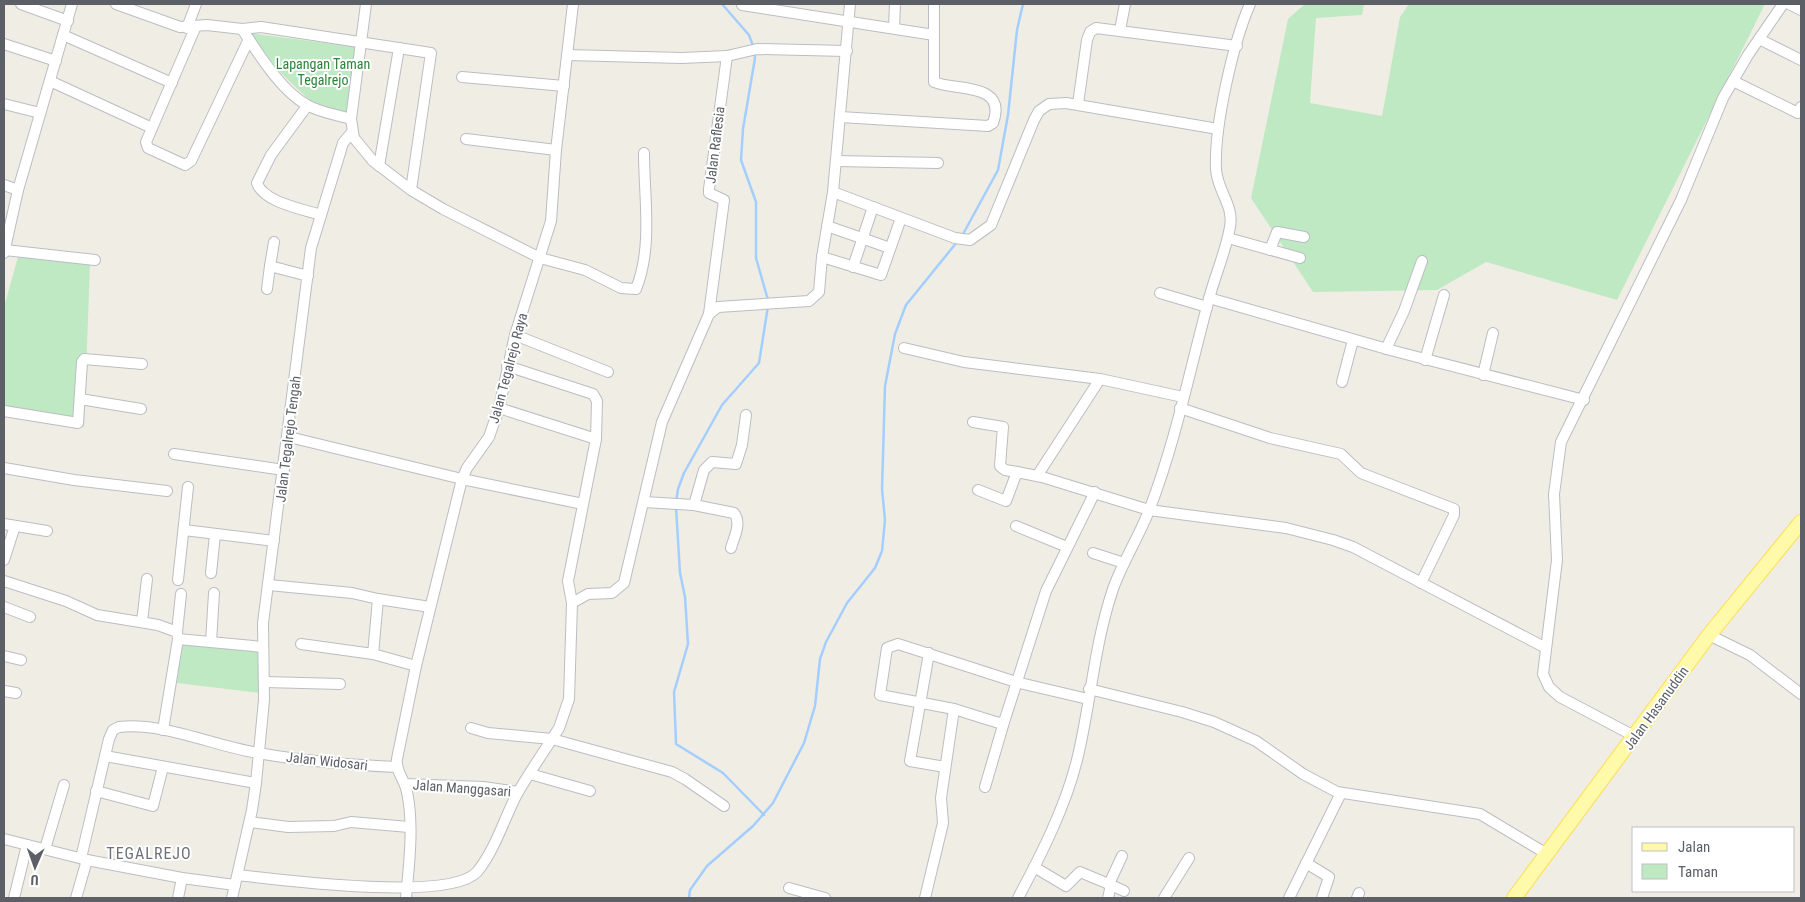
<svg xmlns="http://www.w3.org/2000/svg" width="1805" height="902" font-family="'Roboto Condensed',sans-serif">
	<style>
		.green { fill: #bee9c3 }
		.lines { fill: none; stroke-linecap: round; stroke-linejoin: round }
		.stream { stroke: #a4ceff; stroke-width: 2.5 }
		.minor-casing { stroke: #bbbdc4; stroke-width: 12 }
		.major-casing { stroke: #fdde50; stroke-width: 16 }
		.minor { stroke: #fff; stroke-width: 10 }
		.major { stroke: #fffaa9; stroke-width: 14 }
		.labels { text-anchor: middle; stroke-width: 4; stroke-linejoin: round; paint-order: stroke }
		.park-label { font-size: 14px; fill: #2d833a; stroke: #fff }
		.street-label { font-size: 14px; fill: #5c5f66; stroke: #fff }
		.quarter-label { font-size: 16px; letter-spacing: 1px; fill: #6d7178; stroke: #fff }
	</style>
	<rect width="100%" height="100%" fill="#f0eee4"/>
	<g class="green">
		<polygon points="1305,4 1364,4 1362,15 1316,18 1310,103 1382,116 1400,17 1409,4 1765,4 1617,300 1486,262 1437,290 1313,292 1251,198 1288,19"/>
		<polygon points="249,33 356,47 347,114 309,100 281,73"/>
		<polygon points="18,257 90,264 84,427 4,406 4,307"/>
		<polygon points="181,641 261,649 261,693 177,683"/>
	</g>
	<g class="lines">
		<g class="stream">
			<polyline points="722,4 749,35 753,46"/>
			<polyline points="754,51 755,58 743,129 741,160 756,202 756,258 768,300"/>
			<polyline points="962,236 998,170 1008,115 1017,30 1023,4"/>
			<polyline points="676,502 678,489 684,473 722,405 759,363 768,306"/>
			<polyline points="676,507 680,573 685,597 688,644 674,692 676,744 723,773 764,815"/>
			<polyline points="689,898 690,890 707,866 753,826 773,803 804,743 815,706 820,659 826,642 847,603 875,568 882,551 885,520 882,489 885,386 895,334 906,305 957,242"/>
		</g>
		<g class="minor-casing">
			<g id="minor">
				<polyline points="21,4 68,21"/>
				<path d="M116 4 180 27 207 25 242 29C258 53 281 91 307 105 319 112 337 115 351 119L354 138 373 161 411 190 443 209 540 258 585 270 621 288 636 289C653 247 644 197 644 153"/>
				<polyline points="1789,4 1801,10"/>
				<polyline points="742,5 934,35"/>
				<polyline points="196,26 146,142 148,148 185,165 191,161 249,39"/>
				<polyline points="187,28 196,4"/>
				<polyline points="894,28 895,4"/>
				<polyline points="242,29 261,27 431,53 411,190"/>
				<polyline points="1120,30 1125,4"/>
				<polyline points="63,35 172,83"/>
				<polyline points="1759,39 1801,60"/>
				<polyline points="4,44 56,61"/>
				<polyline points="567,55 682,58 727,56 757,49 847,51"/>
				<polyline points="462,77 564,86"/>
				<polyline points="50,81 152,128"/>
				<polyline points="1733,81 1798,113 1801,107"/>
				<polyline points="4,104 40,113"/>
				<polyline points="1078,104 1087,40 1090,32 1096,28 1237,46"/>
				<path d="M307 106 271 155 257 183C263 202 302 209 321 215"/>
				<path d="M840 117 988 126 993 123C1008 82 955 91 934 82V4"/>
				<polyline points="351,119 366,4"/>
				<polyline points="466,139 556,150"/>
				<polyline points="836,161 938,163"/>
				<polyline points="379,166 399,48"/>
				<polyline points="4,185 18,190"/>
				<polyline points="833,192 955,238 970,240 991,225 1034,120 1039,111 1049,104 1066,103 1218,129"/>
				<polyline points="827,226 890,248"/>
				<polyline points="1228,238 1300,258"/>
				<polyline points="5,250 95,260"/>
				<polyline points="1270,250 1277,232 1304,237"/>
				<polyline points="4,253 18,190 72,4"/>
				<polyline points="822,257 881,275 901,218"/>
				<polyline points="270,266 274,242"/>
				<polyline points="853,267 873,207"/>
				<polyline points="267,289 270,266 308,276"/>
				<polyline points="1160,293 1207,307"/>
				<polyline points="1209,298 1394,351 1584,400"/>
				<polyline points="709,314 724,200 709,193 709,189 727,56"/>
				<polyline points="515,335 608,372"/>
				<polyline points="904,348 964,362 1100,379 1183,397"/>
				<polyline points="1386,349 1404,311 1422,261"/>
				<polyline points="1425,360 1444,295"/>
				<polyline points="507,366 593,394 597,401 596,439 568,581 572,603"/>
				<polyline points="1483,375 1493,333"/>
				<polyline points="1342,382 1353,340"/>
				<polyline points="80,399 141,409"/>
				<polyline points="499,408 596,439"/>
				<polyline points="1180,408 1270,438 1341,454 1361,473 1454,509 1454,515 1421,583"/>
				<polyline points="4,411 78,423 82,362 84,359 142,364"/>
				<polyline points="973,422 1003,427 1000,466 1005,470 1017,472"/>
				<polyline points="289,437 462,479 583,504"/>
				<polyline points="174,454 284,470"/>
				<polyline points="4,468 74,480 167,491"/>
				<polyline points="1037,476 1100,379"/>
				<polyline points="978,490 1006,501 1017,472 1042,477 1149,510 1286,528 1333,540 1353,547 1546,648"/>
				<path d="M644 502 694 505 734 513C742 523 734 537 731 548"/>
				<polyline points="694,505 704,470 712,462 736,464 742,445 746,415"/>
				<polyline points="4,524 47,531"/>
				<polyline points="1016,526 1067,547"/>
				<polyline points="184,530 274,541"/>
				<polyline points="1093,553 1124,563"/>
				<polyline points="4,560 15,526"/>
				<polyline points="211,573 215,535"/>
				<polyline points="178,580 188,487"/>
				<polyline points="4,581 66,601 97,615 158,625 177,632 178,639 263,647"/>
				<polyline points="269,585 352,593 378,599 373,654 416,666"/>
				<polyline points="378,599 430,607"/>
				<polyline points="4,607 30,617"/>
				<polyline points="142,622 147,579"/>
				<polyline points="177,632 181,594"/>
				<polyline points="1709,635 1750,655 1801,694"/>
				<polyline points="211,642 214,593"/>
				<polyline points="301,644 373,654"/>
				<polyline points="929,653 910,761 945,767"/>
				<polyline points="4,656 21,660"/>
				<polyline points="265,682 340,684"/>
				<polyline points="1089,689 1182,712 1214,722 1256,741 1303,774 1337,792 1480,814 1547,854"/>
				<polyline points="4,691 16,693"/>
				<polyline points="954,709 999,723 1004,722 1046,591 1095,492"/>
				<polyline points="471,728 488,733 552,739 559,728 569,699 572,603 588,594 612,593 624,583 662,422 709,314 718,307 809,301 819,292 822,257 833,192 850,4"/>
				<polyline points="163,730 178,639"/>
				<polyline points="1636,737 1560,697 1549,687 1543,674 1557,560 1554,494 1561,442 1681,200 1723,98 1748,55 1783,4"/>
				<polyline points="105,756 256,783"/>
				<polyline points="530,774 590,791"/>
				<polyline points="405,784 483,787 518,792"/>
				<polyline points="985,787 1004,722"/>
				<polyline points="96,791 153,806 163,767"/>
				<polyline points="250,822 288,827 334,826 351,822 409,827"/>
				<polyline points="4,839 87,860 182,878"/>
				<polyline points="45,849 64,785"/>
				<path d="M81 858 109 739 113 730 119 727C163 722 214 746 258 753 303 761 350 765 396 767"/>
				<polyline points="1306,863 1329,877 1322,898"/>
				<polyline points="1034,867 1066,886 1080,872 1111,885 1108,898"/>
				<path d="M238 875C281 880 449 902 477 872 495 850 504 819 517 794 528 775 540 757 552 739L672 772 685 779 724 806"/>
				<polyline points="1109,884 1122,856"/>
				<polyline points="1111,885 1124,891"/>
				<polyline points="789,888 825,898"/>
				<polyline points="14,898 27,845"/>
				<polyline points="76,898 87,860"/>
				<polyline points="178,898 182,878 235,885"/>
				<polyline points="232,898 252,810 256,783 264,700 263,623 311,248 343,143 352,132"/>
				<path d="M406 898C409 865 414 825 407 792 405 780 395 771 397 759L416 666 462 479 467 468 489 437 499 408 515 335 551 221 556 150 573 4"/>
				<polyline points="925,898 943,823 941,798 954,709 880,695 887,648 898,644 1016,682 1088,699"/>
				<path d="M1018 898C1041 855 1065 808 1077 760 1091 703 1094 645 1113 589 1123 561 1140 535 1150 508 1176 440 1190 369 1209 299 1215 275 1226 251 1230 227 1234 204 1217 191 1216 169 1214 127 1233 43 1250 4"/>
				<polyline points="1164,898 1189,858"/>
				<polyline points="1289,898 1341,793"/>
				<polyline points="1357,898 1359,893"/>
			</g>
		</g>
		<g class="major-casing">
			<polyline id="major" points="1514,898 1709,635 1801,522"/>
		</g>
		<use href="#minor" class="minor"/>
		<use href="#major" class="major"/>
	</g>
	<g class="labels">
		<g class="park-label">
			<text x="323" y="69">Lapangan Taman<tspan x="323" dy="16">Tegalrejo</tspan></text>
		</g>
		<g class="street-label">
			<text transform="translate(715 145) rotate(-83)" y="5">Jalan Raflesia</text>
			<text transform="translate(508 368) rotate(-75)" y="5">Jalan Tegalrejo Raya</text>
			<text transform="translate(288 439) rotate(-83)" y="5">Jalan Tegalrejo Tengah</text>
			<text transform="translate(1656 708) rotate(-54)" y="5">Jalan Hasanuddin</text>
			<text transform="translate(327 761) rotate(6)" y="5">Jalan Widosari</text>
			<text transform="translate(462 788) rotate(4)" y="5">Jalan Manggasari</text>
		</g>
		<g class="quarter-label">
			<text x="149" y="859">TEGALREJO</text>
		</g>
	</g>
	<rect width="1805" height="902" fill="none" stroke="#5c5f66" stroke-width="10"/>
	<rect x="1632" y="827" width="162" height="65" fill="#ffffff" stroke="#bebfc2"/>
	<rect x="1642" y="843" width="25" height="8" fill="#fffaa9" stroke="#bebfc2"/>
	<text x="1678" y="852" font-size="15" fill="#5c5f66">Jalan</text>
	<rect x="1642" y="864" width="25" height="15" fill="#bee9c3" stroke="#bebfc2"/>
	<text x="1678" y="877" font-size="15" fill="#5c5f66">Taman</text>
	<g transform="translate(35 867) rotate(182)" stroke="#ffffff" stroke-width="4" paint-order="stroke">
	<path d="M0-4L9 19L0 12L-9 19Z" fill="#5c5f66"/>
	<text y="-8" font-size="14" font-weight="bold" text-anchor="middle" fill="#5c5f66">U</text>
	</g>
</svg>
